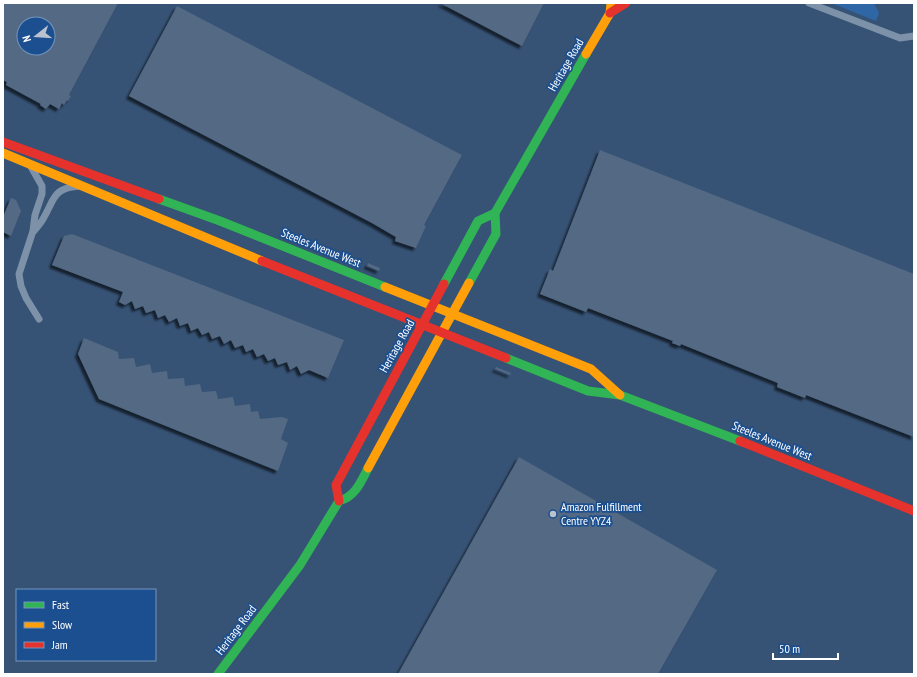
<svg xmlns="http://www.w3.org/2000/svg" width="917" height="677" font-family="'PT Sans Narrow',sans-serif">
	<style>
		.park { fill: #2f66a5 }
		.building { fill: #526984; fill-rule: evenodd; filter: url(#shadow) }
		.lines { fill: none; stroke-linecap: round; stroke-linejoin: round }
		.street { stroke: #7d92a8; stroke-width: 7 }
		.fast { stroke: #30b455; stroke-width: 9 }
		.slow { stroke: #ff9f0a; stroke-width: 9 }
		.jam { stroke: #e5322d; stroke-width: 9 }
		.poi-dot { fill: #b9c2ce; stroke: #1b4f8f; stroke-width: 1.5 }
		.labels { text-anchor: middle; stroke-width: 3.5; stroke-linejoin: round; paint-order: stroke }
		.street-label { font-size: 12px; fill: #fff; stroke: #1b4f8f }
		.poi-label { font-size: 12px; fill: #fff; stroke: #1b4f8f; text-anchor: start }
	</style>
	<defs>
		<filter id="shadow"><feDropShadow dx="-3" dy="3" stdDeviation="1" flood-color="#0009"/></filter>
	</defs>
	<rect width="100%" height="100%" fill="#365274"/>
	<polygon class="park" points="831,3 874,3 879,13 876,21"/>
	<g class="building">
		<path d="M3 3H118L69 95 71 96 68 101 67 100 64 105 62 103 59 109 50 104 46 109 40 105 41 104 6 85 7 82 3 80ZM24 24H48V48H24Z"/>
		<polygon points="440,3 544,3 522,46"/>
		<polygon points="177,6 462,155 424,225 426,226 416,248 395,241 396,237 372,223 129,96"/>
		<polygon points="600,150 914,274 914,437 806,395 805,398 777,387 778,383 681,344 680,346 672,343 673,341 588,308 586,312 540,294 550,269 553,271"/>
		<polygon points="11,198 16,200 21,211 11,236 3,232 3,217"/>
		<polygon points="72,234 344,340 328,378 309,370 301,374 297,366 290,370 287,362 278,365 275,358 268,361 264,354 257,357 253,349 246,352 243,345 235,348 231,340 224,344 220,336 212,339 209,332 202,335 198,328 191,331 188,323 180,326 177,318 169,322 165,315 158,318 155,310 146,313 143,306 135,309 132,301 125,305 119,302 123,292 52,265 64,236"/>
		<polygon points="368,263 380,268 379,271 367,266"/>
		<polygon points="84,338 118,352 119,359 134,358 136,367 150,364 152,373 167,371 168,379 184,378 185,386 200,384 202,392 216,391 218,399 233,397 235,406 250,404 251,412 258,411 260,419 282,417 288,419 281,439 288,443 278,471 99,399 78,354"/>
		<polygon points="496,367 511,373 510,375 495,369"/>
		<polygon points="519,457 717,570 658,674 398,674"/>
	</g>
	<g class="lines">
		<g class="street">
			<polyline points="809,3 900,38 914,36"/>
			<polyline points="30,165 42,186 42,194 35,215 33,231 19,274 21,286 26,298 39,319"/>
			<path d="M34 231C37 227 41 223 43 219 55 199 52 188 80 186"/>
		</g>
		<g class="fast">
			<polyline points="159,199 220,221 385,287"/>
			<polyline points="469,283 496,234 495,213"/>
			<polyline points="444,284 478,221 495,213 586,54"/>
			<polyline points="506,358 588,391 620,395 740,441"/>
			<path d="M218 674 300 565 339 501C355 497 361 482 368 468"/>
		</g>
		<g class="slow">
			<polyline points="586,54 610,13 611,3"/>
			<polyline points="3,153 262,261"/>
			<polyline points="385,287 591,369 620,395"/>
			<polyline points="368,468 469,283"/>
		</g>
		<g class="jam">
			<polyline points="610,13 626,3"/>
			<polyline points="3,142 159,199"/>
			<polyline points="262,261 506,358"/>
			<polyline points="740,441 914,511"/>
			<polyline points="339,501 336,485 444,284"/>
		</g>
	</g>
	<circle class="poi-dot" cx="553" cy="514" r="4"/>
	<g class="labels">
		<g class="street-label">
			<text transform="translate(566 65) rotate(-60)" y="4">Heritage Road</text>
			<text transform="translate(321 248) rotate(22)" y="4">Steeles Avenue West</text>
			<text transform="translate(397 346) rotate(-61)" y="4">Heritage Road</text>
			<text transform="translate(772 441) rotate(22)" y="4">Steeles Avenue West</text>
			<text transform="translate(236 630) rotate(-53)" y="4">Heritage Road</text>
		</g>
		<g class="poi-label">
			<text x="561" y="511">Amazon Fulfillment<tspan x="561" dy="14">Centre YYZ4</tspan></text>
		</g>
	</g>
	<rect width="917" height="677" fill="none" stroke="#ffffff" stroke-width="8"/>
	<rect x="16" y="589" width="140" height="72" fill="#1b4f8f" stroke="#7695bc"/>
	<rect x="24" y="602" width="20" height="6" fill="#30b455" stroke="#7695bc"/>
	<text x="52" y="609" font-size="12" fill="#ffffff">Fast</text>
	<rect x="24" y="622" width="20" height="6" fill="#ff9f0a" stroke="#7695bc"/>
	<text x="52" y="629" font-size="12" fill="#ffffff">Slow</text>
	<rect x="24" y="642" width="20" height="6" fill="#e5322d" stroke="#7695bc"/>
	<text x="52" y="649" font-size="12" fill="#ffffff">Jam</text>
	<g transform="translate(36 36) rotate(253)"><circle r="19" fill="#1b4f8f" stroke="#7695bc"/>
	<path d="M0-3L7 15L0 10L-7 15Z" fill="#b9c2ce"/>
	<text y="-6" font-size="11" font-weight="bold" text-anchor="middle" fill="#ffffff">N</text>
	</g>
	<path d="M773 653v6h65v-6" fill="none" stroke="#ffffff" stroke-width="2"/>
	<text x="779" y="653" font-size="12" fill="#ffffff" stroke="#1b4f8f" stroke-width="3" paint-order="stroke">50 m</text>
</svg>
